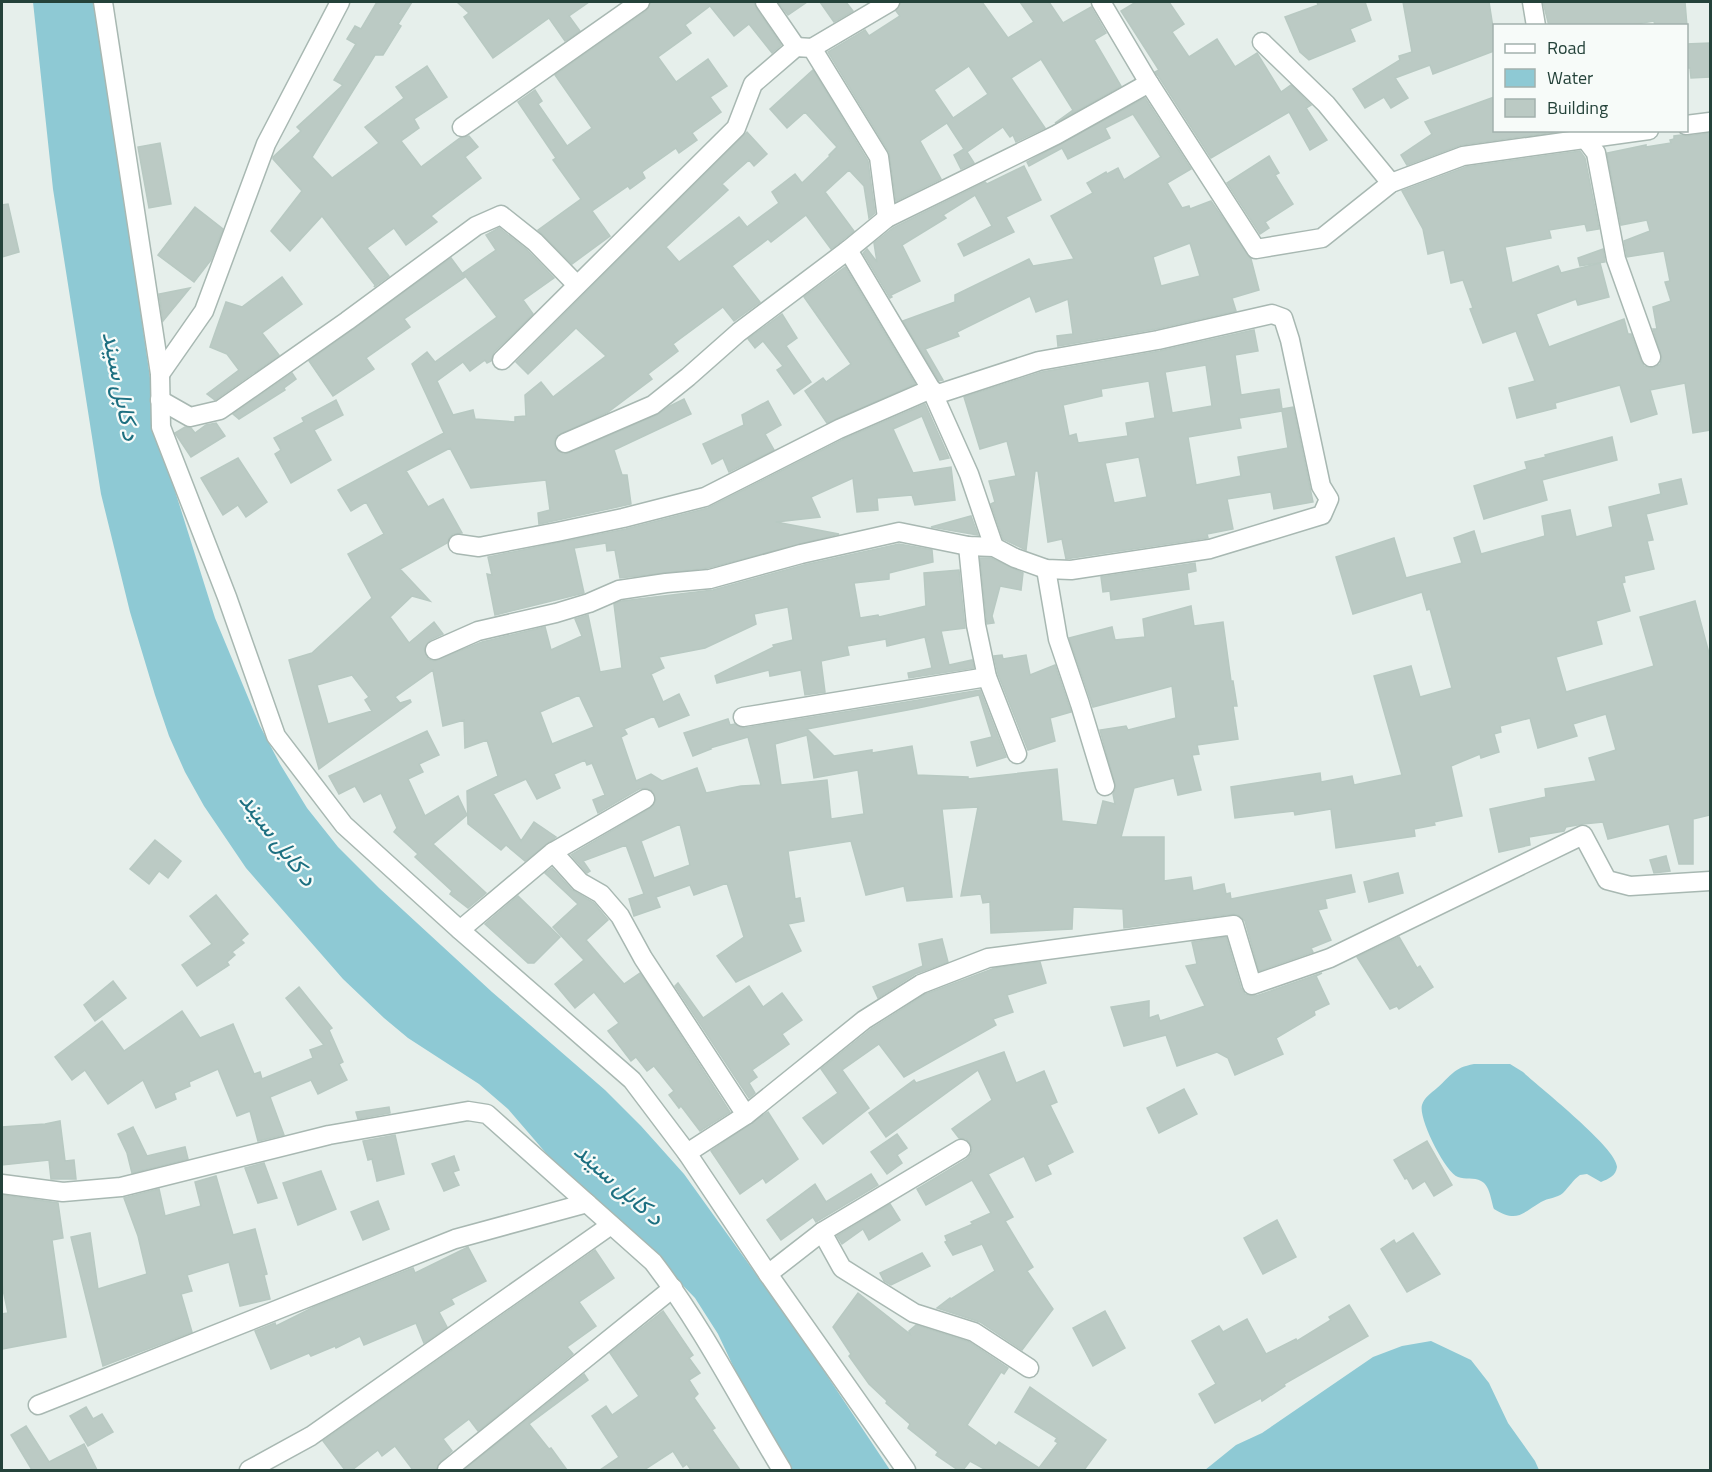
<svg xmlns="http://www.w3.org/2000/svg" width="1712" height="1472" font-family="'Titillium Web',Vazirmatn,sans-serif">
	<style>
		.water { fill: #8ec9d4 }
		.building { fill: #bbcac4; stroke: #b8c9c2; stroke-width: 1.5; fill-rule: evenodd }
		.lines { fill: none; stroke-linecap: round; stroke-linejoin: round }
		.street-casing { stroke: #a8b8b2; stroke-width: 21 }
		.street { stroke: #fff; stroke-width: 18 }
		.labels { text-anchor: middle; stroke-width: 4.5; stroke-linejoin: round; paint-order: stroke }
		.water-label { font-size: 24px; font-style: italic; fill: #1c6f80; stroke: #f7fbf9 }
	</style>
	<rect width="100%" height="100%" fill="#e6efeb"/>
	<g class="water">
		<polygon points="33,2 96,2 159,440 215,618 260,726 280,764 307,808 338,847 379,888 492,992 605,1090 641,1126 684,1174 802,1338 890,1470 788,1470 759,1421 718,1334 695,1298 667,1269 558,1167 508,1109 479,1084 408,1038 384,1018 343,979 246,868 204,806 185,772 169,736 155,695 130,612 101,494 53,189"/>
		<path d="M1474 1064H1510L1523 1072C1539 1087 1618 1149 1617 1167 1616 1176 1608 1179 1601 1182L1587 1174 1580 1175C1573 1180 1569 1187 1563 1193 1557 1198 1548 1198 1541 1202 1521 1214 1517 1223 1494 1209 1491 1201 1490 1185 1481 1181 1474 1177 1465 1180 1458 1177 1445 1172 1418 1118 1422 1105 1424 1098 1431 1093 1437 1088 1452 1075 1453 1068 1474 1064Z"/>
		<polygon points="1431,1341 1471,1360 1489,1383 1508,1423 1535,1461 1539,1470 1205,1470 1236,1445 1262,1433 1373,1357 1402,1346"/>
	</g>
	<g class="building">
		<polygon points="377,2 412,2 398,24 401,26 383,55 375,55 312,157 332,178 379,143 365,127 404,98 396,87 427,66 447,97 414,119 419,128 401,141 421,167 460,138 469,136 478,147 465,157 481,178 431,216 437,222 406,245 394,228 367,248 389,276 374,287 375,285 322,216 290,251 271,231 302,191 273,159 273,157 301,131 297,127 343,85 334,80 356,44 347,39 355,26 361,29"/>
		<polygon points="457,2 589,2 569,16 580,31 565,41 549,18 493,58 464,17 469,13"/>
		<polygon points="651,2 754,2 756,8 781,45 772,53 749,24 734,36 710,6 685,25 691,33 658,57 676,82 708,59 727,86 710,97 721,112 692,133 697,140 679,153 676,148 642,172 645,178 630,189 628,186 592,211 610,236 572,264 538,230 581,199 553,160 556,158 518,102 535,90 542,101 538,104 567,146 592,128 555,75 646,11"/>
		<polygon points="778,2 807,2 788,15"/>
		<polygon points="820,2 846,2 853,11 834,22"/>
		<path d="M901 2H982L1008 38 1034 22 1020 2H1049L1063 23 1091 7 1106 33 1094 40 1121 86 1055 123 1073 110 1041 59 1011 78 1045 128 1016 142 1013 135 1010 137 1003 127 967 152 974 163 961 169 954 155 964 149 947 123 920 141 941 179 896 201 889 152 828 52 865 30 869 36 900 16 896 11ZM969 66 988 94 953 118 934 90Z"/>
		<polygon points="1136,2 1169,2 1184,24 1172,32 1189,57 1217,39 1235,67 1257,53 1281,92 1291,85 1311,105 1306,108 1327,140 1310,150 1289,112 1211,158 1159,77 1155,72 1159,70 1121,11"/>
		<polygon points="1317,2 1365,2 1371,20 1350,29 1355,41 1309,60 1300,52 1285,17 1318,5"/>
		<polygon points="1403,2 1489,2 1494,34 1494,51 1433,74 1430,65 1395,78 1408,98 1391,108 1384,97 1365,108 1353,89 1400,60 1399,56 1412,52"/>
		<polygon points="1543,2 1685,2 1687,26 1655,26 1654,21 1625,26 1549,26"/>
		<polygon points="1710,43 1710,77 1691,78 1690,68 1686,68 1686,44"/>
		<path d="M813 70 868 161 875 213 869 218 864 186 849 170 825 192 854 231 831 249 806 215 771 242 768 239 732 266 760 302 734 321 723 307 673 344 678 351 648 374 652 379 608 412 556 436 554 442 555 448 563 454 569 453 657 415 670 406 684 399 691 414 614 450 622 475H627L631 504 539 524 538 513 550 510 546 480 471 488 450 448 406 471 428 507 443 499 462 533 453 534 449 538 447 543 400 569 430 601 412 596 390 617 409 643 434 622 443 634 430 640 424 649 428 659 434 661 482 642 545 627 551 650 582 636 575 619 588 615 600 672 622 668 614 604 622 601 713 590 804 565 899 544 932 550 933 562 889 573V579L854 583 860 618 878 615 879 617 926 606 924 573 959 570 965 628 941 631 949 665 972 660 974 668 909 678 908 673 932 668 925 637 887 646 886 639 847 646 849 655 821 661 825 692 805 695 801 670 770 676 769 670 717 683 715 676 774 647 773 645 793 640 788 607 754 614 756 624 705 648 659 657 664 668 651 674 663 702 679 694 689 715 659 727 654 716 624 729 627 734 621 737 636 781 651 774 662 781 697 768 706 793 741 786 761 785 748 737 710 748 711 749 693 756 684 733 728 719 730 725 735 724 745 728 980 690 1006 757 977 766 971 742 992 737 979 695 918 708 807 729 834 756 872 750V753L912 746 917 775 968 777V779L1057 769 1062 821 1097 825 1103 801 1115 804 1113 794 1116 788 1100 730 1126 726 1128 730 1176 718 1172 686 1093 707 1069 638 1112 627 1115 640 1145 637 1143 619 1191 606 1194 626 1223 622 1231 681H1233L1237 706H1233L1238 739 1197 745 1199 754 1192 755 1201 790 1178 795 1174 778 1134 788 1121 837H1164V881L1191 877 1193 891 1224 884 1226 894 1230 893 1231 899 1351 875 1355 892 1325 899 1327 908 1318 910 1331 940 1311 948 1313 952 1259 971 1245 921 1238 915 1233 914 1124 928 1123 909 1073 907 1072 929 991 933 990 902 983 903 981 894 961 896 978 807 942 809 952 897 907 901 904 886 866 895 851 841 788 851 795 899 800 898 804 921 788 924 801 951 736 982 717 956 744 937 727 883 694 895 690 885 656 897 660 907 634 916 629 899 644 894 626 845 583 861 590 871 587 873 571 855 651 808 656 800 651 790 646 788 639 789 598 813 593 800 605 795 592 763 587 765 585 760 554 774 560 788 537 799 526 779 493 794 521 841 534 822 556 837 525 861 506 845 501 850 468 824 467 791 498 776 487 740 465 748 464 720 443 726 433 670 395 697 400 703 410 700 411 702 319 769 289 660 312 653 372 598 348 554 384 534 366 502 351 511 338 490 444 433 412 364 427 352 435 362 497 317 463 273 496 250 486 235 499 228 527 250 554 278 523 300 533 314 494 352 491 361 487 363 485 360 470 371 463 362 437 381 453 415 473 410 475 419 515 422V417L526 416 525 395 541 382 553 397 606 356 576 328 528 374 516 362 747 132 767 154 754 166 749 160 722 184 728 190 666 247 679 262 739 217 747 227 779 203 772 192 795 174 802 183 830 156 829 155 837 147 805 112 787 128 770 109ZM352 675 369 697 365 700 372 711 328 724 317 685ZM579 695 594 727 552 744 540 712ZM807 735 814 778 858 770 864 814 831 819 827 780 781 785 775 744ZM680 824 690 865 654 878 641 841Z"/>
		<polygon points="1494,97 1494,130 1561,131 1461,145 1407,165 1401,155 1432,134 1425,122"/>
		<path d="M1145 98 1191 169 1167 183 1182 208 1189 206 1190 209 1211 201 1251 259 1259 290 1232 298 1236 311 1156 329 1058 346 1057 336 1073 334 1068 299 1036 312 1030 296 957 332 959 336 925 349 943 380 939 381 903 321 955 302V295L1029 259 1033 266 1074 259 1051 216 1093 193 1087 183 1106 172 1107 174 1118 168 1124 180 1161 157 1133 114 1105 128 1110 138 1068 159 1062 148 1029 166 1027 162ZM1190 243 1200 276 1161 286 1153 257Z"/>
		<polygon points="1710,133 1710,430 1693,433 1685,383 1650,390 1657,414 1631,422 1620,385 1555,403 1556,408 1517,418 1509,388 1535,381 1516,331 1483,343 1470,309 1473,308 1463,280 1451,283 1444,250 1428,254 1423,229 1402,191 1466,167 1580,151 1585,158 1599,229 1587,231 1585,224 1549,230 1551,238 1505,247 1512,283 1558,266 1561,273 1600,263 1609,297 1578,305 1576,299 1536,314 1549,347 1624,319 1628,334 1631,334 1641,361 1644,366 1654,368 1660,364 1662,358 1653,329 1657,329 1653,307 1671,301 1665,282 1670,281 1664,251 1627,257 1624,241 1650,231 1647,220 1621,225 1607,153 1646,145 1646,147 1671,143 1670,140 1674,139 1674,136 1681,135 1687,136"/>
		<polygon points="160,143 171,204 149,208 138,147"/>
		<polygon points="1269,156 1279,173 1275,175 1293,204 1265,222 1269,228 1260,234 1227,183"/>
		<polygon points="1024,166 1041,200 1006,217 1014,232 964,256 958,244 992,226 975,195 943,215 946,218 902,245 920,281 891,295 892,297 890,298 863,253 867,249 877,262 874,243 893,228 985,182 987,184"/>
		<polygon points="8,204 19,252 2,257 2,205"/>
		<polygon points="195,207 223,229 211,260 194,282 158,255"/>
		<polygon points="1603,249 1605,262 1580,266 1578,258"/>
		<polygon points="451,258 465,277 404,319 410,327 366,358 374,369 333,396 309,361"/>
		<polygon points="845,267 915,384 827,423 805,391 823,378 826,382 851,364 804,297"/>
		<polygon points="282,277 302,304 262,333 279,355 215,400 207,394 239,370 227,354 210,347 226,302 242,307"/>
		<polygon points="190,288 163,321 159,294"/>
		<polygon points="782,314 797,338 786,346 811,382 794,394 777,370 783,366 763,341 755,348 748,339"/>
		<path d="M1254 330 1258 351 1235 355 1241 395 1279 389 1282 409 1293 407 1313 502 1274 509 1271 492 1227 499 1233 529 1207 534 1208 538 1066 559 1062 539 1048 542 1038 471H1035L1026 550 1003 539 991 504 995 502 989 481 1016 476 1007 441 980 449 964 397 1042 372 1160 351ZM1206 365 1212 406 1172 413 1165 372ZM1149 381 1155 418 1126 423 1128 436 1078 443 1076 434 1069 436 1063 405 1102 396 1101 389ZM1282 411 1288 448 1238 457 1241 476 1196 485 1188 437 1241 428 1239 418ZM1139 457 1147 497 1114 503 1105 463Z"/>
		<polygon points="292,373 296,379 284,388 285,390 239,419 233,414"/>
		<polygon points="336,400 343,415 314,430 331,460 291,483 275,454 281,450 274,438 304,422 302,418"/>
		<polygon points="768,401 781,425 765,434 774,450 729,472 723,458 712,464 703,444 744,425 742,415"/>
		<polygon points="925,404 949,458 940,460 922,416 893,429 913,473 951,467 955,500 915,505 912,495 877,498 878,510 857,512 853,478 811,497 820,517 776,522 839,534 708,568 620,578 615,550 607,551 606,543 574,548 584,593 495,615 487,574 492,575 488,557 626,529 708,508 844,439"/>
		<polygon points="216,423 225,436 191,457 175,433 185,427 191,428 195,433 206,425"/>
		<polygon points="1612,437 1617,460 1542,480 1547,500 1484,519 1474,486 1527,469 1525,462 1546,457 1545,455"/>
		<polygon points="238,458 267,502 246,517 238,505 223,515 201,478"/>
		<polygon points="1681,479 1687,504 1646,514 1653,540 1647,541 1654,569 1624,576 1625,582 1622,583 1630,611 1596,621 1602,644 1556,657 1566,692 1654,666 1640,617 1695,601 1710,657 1710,815 1693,819 1693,864 1679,864 1669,824 1608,839 1603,822 1583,824 1566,827 1564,831 1529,837 1530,845 1499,852 1490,809 1546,797 1545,789 1596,781 1589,758 1616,750 1606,714 1573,724 1577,736 1538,748 1530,718 1500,726 1501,732 1494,734 1499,752 1481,758 1480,754 1451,766 1462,816 1434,822 1435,825 1414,829 1415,836 1336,848 1331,809 1295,815 1294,811 1235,818 1231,787 1320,773 1321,782 1352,776 1354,785 1402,775 1374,676 1411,666 1420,697 1452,688 1430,609 1427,610 1422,592 1353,614 1336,557 1394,538 1406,578 1462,563 1454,538 1474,531 1481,554 1545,536 1542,516 1570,510 1576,537 1613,527 1609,507 1661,494 1659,484"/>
		<polygon points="971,516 978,535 931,527"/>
		<polygon points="980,558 991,558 1023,573 1021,590 1000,586 992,616 994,623 987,624"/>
		<polygon points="1195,563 1196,571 1187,573 1189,589 1111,600 1110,591 1103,592 1101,577"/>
		<polygon points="1002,655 1003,659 1026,655 1030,675 1055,665 1071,712 1050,718 1055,741 1028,750 998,674 994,656"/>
		<polygon points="427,731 439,755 419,764 423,772 408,779 425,816 458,796 467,815 433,844 486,893 468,908 450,894 452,891 415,857 418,854 394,832 397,828 381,793 364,802 355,786 339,794 329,776"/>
		<polygon points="155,840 181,861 168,878 159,871 149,884 130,869"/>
		<polygon points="1666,856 1670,871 1654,873 1650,860"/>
		<polygon points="552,868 572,890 594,903 608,920 586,940 624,984 640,973 730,1112 700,1131 681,1106 679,1108 669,1095 674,1091 654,1066 647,1071 636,1057 631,1061 608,1031 619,1023 594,992 575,1008 555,984 584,960 553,927 578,904 545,873"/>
		<polygon points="1398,873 1403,893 1369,902 1364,882"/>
		<polygon points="216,895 248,934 241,940 244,943 232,952 235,955 227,962 229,965 197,986 182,965 212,944 190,916"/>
		<polygon points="518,896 560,937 534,963 528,963 485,924"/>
		<polygon points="1226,937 1241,988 1245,994 1256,996 1322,973 1316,976 1329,1004 1314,1011 1315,1015 1276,1038 1283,1054 1235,1075 1228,1058 1217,1052 1177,1066 1166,1035 1124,1046 1111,1007 1149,1001 1149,1018 1158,1015 1160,1021 1205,1006 1186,966 1197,964 1192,942"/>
		<polygon points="1399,937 1417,968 1420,966 1433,987 1399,1009 1397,1006 1390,1009 1357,957"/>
		<polygon points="942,939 948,962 915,974 878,998 873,987 923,966 919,944"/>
		<polygon points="1040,962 1046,983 1007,995 1013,1012 993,1019 996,1025 904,1077 879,1044 842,1070 869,1108 823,1144 803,1118 838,1093 821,1069 871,1029 926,994 995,968"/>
		<polygon points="113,981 126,998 95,1021 84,1005"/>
		<polygon points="678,983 703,1018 749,986 763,1007 782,993 802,1020 782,1034 789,1044 752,1070 757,1077 749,1083 755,1093 749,1098 675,986"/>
		<polygon points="299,987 332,1028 329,1030 343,1062 339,1064 347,1080 318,1094 311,1080 270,1097 284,1135 258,1141 250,1111 237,1116 218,1069 189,1082 190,1086 174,1093 176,1099 156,1108 143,1080 108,1104 85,1070 72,1080 55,1057 102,1021 124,1051 182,1011 200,1038 233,1024 254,1074 260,1072 262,1079 313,1058 310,1050 324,1045 286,998"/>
		<polygon points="1004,1052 1016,1083 1044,1071 1057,1102 1050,1105 1073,1152 1047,1165 1051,1174 1036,1181 1024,1156 988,1174 1013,1217 1005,1221 1033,1267 1027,1271 1053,1309 1022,1350 980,1322 937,1308 950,1298 951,1299 995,1271 982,1244 953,1255 945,1242 947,1241 945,1236 973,1224 971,1222 991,1213 972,1180 926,1205 917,1189 967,1159 971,1154 972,1148 970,1143 966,1139 959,1138 952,1129 992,1100 978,1070 886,1137 869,1113 914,1080 916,1083"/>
		<polygon points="1184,1089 1197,1114 1159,1133 1147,1108"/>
		<polygon points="389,1107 390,1113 358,1119 356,1112"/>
		<polygon points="768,1112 798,1159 766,1183 763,1178 740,1194 711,1151"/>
		<polygon points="60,1121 65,1161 74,1160 76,1179 51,1179 49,1160 2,1165 2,1127 45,1124"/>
		<polygon points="133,1127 147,1156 185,1147 188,1159 132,1173 127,1153 118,1134"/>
		<polygon points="897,1134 907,1148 897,1155 902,1163 887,1174 871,1152"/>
		<polygon points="395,1135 404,1174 377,1181 372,1159 368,1160 363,1141"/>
		<polygon points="1427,1141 1452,1185 1434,1196 1425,1181 1413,1189 1407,1178 1405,1179 1394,1160"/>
		<polygon points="454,1156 459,1170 453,1172 459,1185 444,1191 432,1164"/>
		<polygon points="264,1163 277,1198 258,1203 245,1168"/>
		<polygon points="321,1171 336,1209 298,1225 283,1183"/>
		<polygon points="871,1174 878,1185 816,1222 813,1217 781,1240 767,1220 815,1184 826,1202"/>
		<polygon points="216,1176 233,1235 255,1229 267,1274 264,1275 270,1299 240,1306 229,1262 187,1275 192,1291 181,1294 192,1332 103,1366 71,1237 90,1233 98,1289 147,1274 138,1236 124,1198 159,1189 165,1216 201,1206 195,1182"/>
		<polygon points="2,1195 58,1203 63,1238 52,1240 66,1337 2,1349 2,1314 8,1313 2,1285"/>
		<polygon points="378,1201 389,1229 363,1240 351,1212"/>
		<polygon points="890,1204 900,1220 869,1240 863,1229 842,1244 837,1236"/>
		<polygon points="1277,1220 1296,1257 1263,1274 1244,1238"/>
		<polygon points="1413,1233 1440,1274 1407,1292 1381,1249 1394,1240 1396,1244"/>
		<polygon points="468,1247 486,1281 451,1299 454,1304 439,1312 447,1327 424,1343 416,1323 364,1345 360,1336 336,1348 335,1346 311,1356 309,1353 271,1369 255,1331 275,1323 276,1326 314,1307 413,1268 415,1273"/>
		<polygon points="595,1250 614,1278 579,1302 596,1326 567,1347 573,1354 478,1431 469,1419 443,1439 452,1451 440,1462 436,1470 413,1470 395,1446 382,1456 378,1450 352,1470 345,1470 323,1441"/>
		<polygon points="922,1253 930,1266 891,1285 884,1281 880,1273"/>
		<polygon points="858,1293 910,1334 909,1331 916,1325 969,1342 1008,1368 1004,1374 1001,1372 967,1425 996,1446 999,1442 1039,1468 1058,1443 1055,1441 1057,1438 1015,1412 1030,1387 1106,1440 1084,1470 986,1470 970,1461 963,1470 958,1470 936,1455 938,1452 908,1428 910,1424 886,1403 887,1401 869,1384 849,1356 851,1354 833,1327"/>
		<polygon points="1349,1305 1368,1336 1284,1384 1285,1386 1262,1401 1261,1398 1215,1423 1199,1394 1216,1384 1192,1341 1219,1326 1223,1332 1247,1319 1266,1354 1296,1339 1297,1341 1331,1320 1329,1317"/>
		<polygon points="663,1311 693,1355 689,1358 700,1373 689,1380 698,1394 694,1398 715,1428 712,1430 740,1470 691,1470 687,1464 683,1467 673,1451 644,1470 600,1470 619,1457 592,1416 606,1406 612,1415 639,1396 610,1353"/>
		<polygon points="1105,1311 1125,1348 1093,1366 1073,1328"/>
		<polygon points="584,1374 588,1380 529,1424 549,1449 551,1448 567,1470 464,1470"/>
		<polygon points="86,1407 93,1419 102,1414 113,1432 88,1446 70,1416"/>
		<polygon points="26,1426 49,1462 84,1444 97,1470 32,1470 11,1435"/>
	</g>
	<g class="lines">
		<g class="street-casing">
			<g id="street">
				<polyline points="103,2 160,374 161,427 227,597 276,736 344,825 460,930 632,1080 687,1153 768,1274 906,1470"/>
				<polyline points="765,2 796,47"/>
				<polyline points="1101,2 1149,83 1256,249 1322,238 1391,183 1463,156 1649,130"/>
				<polyline points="1532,2 1536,26"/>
				<polyline points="1262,42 1326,104 1391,183"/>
				<polyline points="812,48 890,2"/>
				<polyline points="1686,125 1710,122"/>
				<polyline points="462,127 640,2"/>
				<polyline points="1580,132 1596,153 1616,259 1651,357"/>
				<polyline points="848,250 931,389 969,474 994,547"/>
				<polyline points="502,360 736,128 753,84 796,47 812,48 879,157 887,218"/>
				<polyline points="160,374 204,311 266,144 340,2"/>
				<polyline points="160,400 190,417 220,410 347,321 476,226 501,215 535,242 577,285"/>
				<polyline points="565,443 653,405 688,377 739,332 848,250 887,218 1056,135 1149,83"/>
				<polyline points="968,546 976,625 987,677 1017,754"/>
				<polyline points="1046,569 1058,639 1080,704 1105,786"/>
				<polyline points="435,650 478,631 556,613 589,603 619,590 666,583 710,579 801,554 899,532 968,546 994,547 1015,558 1046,569 1071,570 1210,549 1322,515 1329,499 1321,486 1290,340 1283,318 1272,314 1158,340 1039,361 938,394 931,389 839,429 705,497 623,518 557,532 479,547 458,544"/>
				<polyline points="743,717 987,677"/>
				<polyline points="553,852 580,882 601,894 620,916 643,958 746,1115"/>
				<polyline points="460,930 553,852 645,799"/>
				<polyline points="687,1153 746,1115 864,1020 921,984 988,958 1234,925 1252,985 1330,958 1583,835 1607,880 1630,886 1710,881"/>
				<path d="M2 1184 63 1192 121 1187 329 1135 468 1111 487 1114 653 1262C703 1327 740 1401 782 1470"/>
				<polyline points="822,1232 842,1268 914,1313 974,1332 1029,1368"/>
				<polyline points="768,1274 822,1232 961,1149"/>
				<polyline points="38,1405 455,1239 587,1203"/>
				<polyline points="249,1470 311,1436 611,1225"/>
				<polyline points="447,1470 673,1288"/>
			</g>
		</g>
		<use href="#street" class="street"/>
	</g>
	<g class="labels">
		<g class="water-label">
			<text transform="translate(121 386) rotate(79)" y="8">د کابل سيند</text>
			<text transform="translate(278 839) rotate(53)" y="8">د کابل سيند</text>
			<text transform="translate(619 1184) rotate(42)" y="8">د کابل سيند</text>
		</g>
	</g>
	<rect width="1712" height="1472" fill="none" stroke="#24423a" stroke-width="6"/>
	<rect x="1493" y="24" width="195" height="108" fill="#f7fbf9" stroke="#a3b1ad" stroke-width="1.5"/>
	<rect x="1505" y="44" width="30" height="9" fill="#ffffff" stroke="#a3b1ad" stroke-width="1.5"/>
	<text x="1547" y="54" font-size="18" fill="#24423a">Road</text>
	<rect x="1505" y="69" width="30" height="18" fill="#8ec9d4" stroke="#a3b1ad" stroke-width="1.5"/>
	<text x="1547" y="84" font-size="18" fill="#24423a">Water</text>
	<rect x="1505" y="99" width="30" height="18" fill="#bbcac4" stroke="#a3b1ad" stroke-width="1.5"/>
	<text x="1547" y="114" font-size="18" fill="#24423a">Building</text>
</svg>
